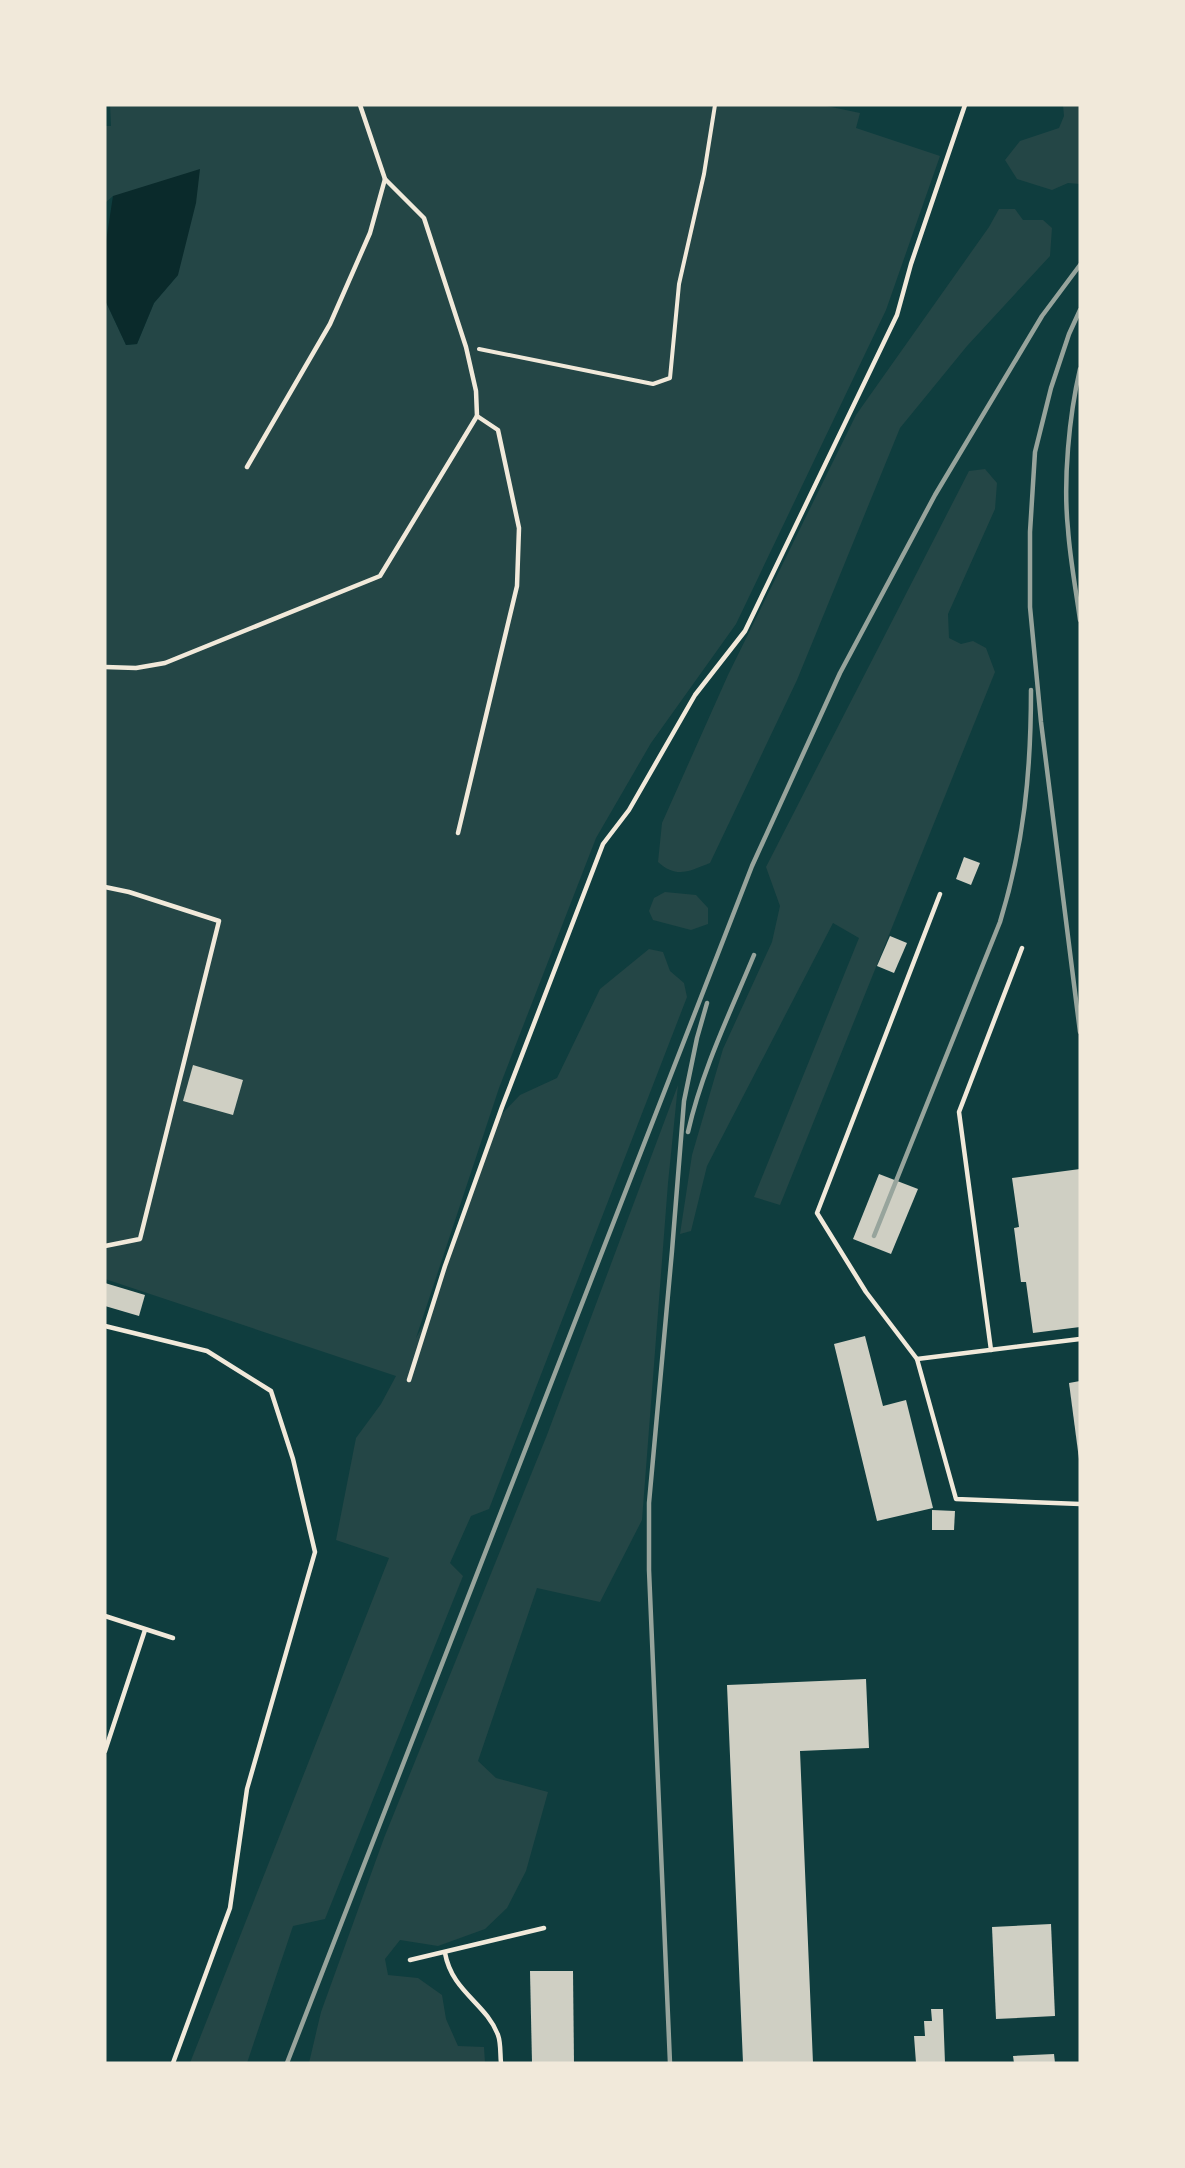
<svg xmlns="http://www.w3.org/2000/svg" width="1185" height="2168" font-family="Helvetica,sans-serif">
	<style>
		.green { fill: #244646 }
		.water { fill: #0a2a2b }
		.building { fill: #cfcfc3 }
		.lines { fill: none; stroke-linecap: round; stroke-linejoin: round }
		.path { stroke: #f1e9da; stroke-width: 4 }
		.service { stroke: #f1e9da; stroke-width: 4.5 }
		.rail { stroke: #97a49c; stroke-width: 4.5 }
	</style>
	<rect width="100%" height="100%" fill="#0f3d3e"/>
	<g class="green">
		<polygon points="110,105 822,105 860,113 856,128 940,156 886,310 736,624 651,743 596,838 499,1088 416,1338 427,1318 499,1117 520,1095 557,1078 600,989 649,949 663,952 670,971 684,983 687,997 489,1509 471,1516 450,1563 463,1576 325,1919 293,1926 247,2063 190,2063 389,1558 336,1540 356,1438 381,1404 396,1376 105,1279 105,300 126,345 137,344 154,303 178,275 113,196 105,203 105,126 111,126"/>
		<polygon points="1063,105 1080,105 1080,184 1068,183 1052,190 1017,179 1005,160 1020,141 1059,128 1064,116"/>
		<path d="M999 209H1015L1023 220H1043L1052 228 1050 256 967 346 900 428 797 680 710 863C689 871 677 879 658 862L662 823 728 675 856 415 989 227Z"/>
		<polygon points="985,469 997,483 995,509 948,614 949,638 961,644 973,641 986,648 995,672 780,1205 754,1197 859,938 833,923 707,1166 691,1231 680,1234 692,1155 723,1049 772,942 780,906 766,867 969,471"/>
		<polygon points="665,892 696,895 708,908 708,924 691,930 653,920 649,911 654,898"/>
		<polygon points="678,1085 668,1183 642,1520 600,1602 537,1588 478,1761 496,1778 548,1792 526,1871 507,1908 485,1929 438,1946 400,1940 385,1959 388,1975 418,1978 442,1995 446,2019 458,2046 484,2047 485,2063 309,2063 321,2012 384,1838 547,1435"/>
	</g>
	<polygon class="water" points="200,169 196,203 178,275 154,303 137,344 126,345 105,300 105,248 113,196"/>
	<g class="building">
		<polygon points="964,857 980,863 971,885 956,879"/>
		<polygon points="890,936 907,943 894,973 877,966"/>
		<polygon points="193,1065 243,1080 233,1115 183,1101"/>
		<polygon points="1080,1169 1080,1327 1033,1333 1026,1282 1021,1282 1014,1228 1019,1227 1012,1178"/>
		<polygon points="879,1174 918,1189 891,1254 853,1239"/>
		<polygon points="105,1283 145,1295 139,1316 105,1306"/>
		<polygon points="865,1336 883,1406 906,1400 933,1508 877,1521 834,1344"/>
		<polygon points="1080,1381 1080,1459 1079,1459 1069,1383"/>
		<polygon points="932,1510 955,1511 954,1530 932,1530"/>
		<polygon points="866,1679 869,1748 800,1751 813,2063 743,2063 727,1685"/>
		<polygon points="1051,1924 1055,2016 996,2019 992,1927"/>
		<polygon points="530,1971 573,1971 574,2063 532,2063"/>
		<polygon points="931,2009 943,2009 945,2063 916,2063 914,2036 925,2036 924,2021 932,2021"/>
		<polygon points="1054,2054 1055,2063 1014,2063 1013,2056"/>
	</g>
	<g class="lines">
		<polyline class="path" points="479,349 653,384 670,378 679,284 704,174 715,105"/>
		<g class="service">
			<polyline points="385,179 424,218 466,347 476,391 477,416 498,430 519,528 517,586 458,833"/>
			<polyline points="247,467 330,324 370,233 385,179 360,105"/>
			<polyline points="105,667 136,668 165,663 380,576 477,416"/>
			<polyline points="105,887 129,892 219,921 140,1239 105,1246"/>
			<polyline points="940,894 817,1213 866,1292 917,1359 956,1499 1080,1504"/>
			<polyline points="105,1326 207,1351 271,1391 293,1459 315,1552 247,1789 230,1908 173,2063"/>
			<polyline points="991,1350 959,1112 1022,948"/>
			<polyline points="917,1359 1080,1339"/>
			<polyline points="409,1380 445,1266 502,1107 603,844 629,810 695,695 745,631 897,315 911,264 965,105"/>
			<polyline points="105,1616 173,1638"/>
			<polyline points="105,1751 145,1630"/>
			<path d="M445 1953C452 1992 486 2003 498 2035 501 2043 500 2054 501 2063"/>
			<polyline points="410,1960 544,1928"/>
		</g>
		<g class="rail">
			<polyline points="1080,310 1069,334 1051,388 1035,452 1030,532 1030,607 1041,722 1080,1032"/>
			<path d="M1080 369C1069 416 1063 481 1068 529 1070 559 1076 590 1080 620"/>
			<path d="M688 1132C702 1070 730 1013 754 955"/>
			<path d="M874 1236 1000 922C1024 844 1031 772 1031 690"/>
			<polyline points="287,2063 752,866 840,673 935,495 1042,316 1080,265"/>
			<polyline points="670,2063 649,1570 649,1503 672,1251 684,1101 697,1038 707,1003"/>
		</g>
	</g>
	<rect width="1185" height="2168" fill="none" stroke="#f1e9da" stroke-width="213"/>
</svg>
